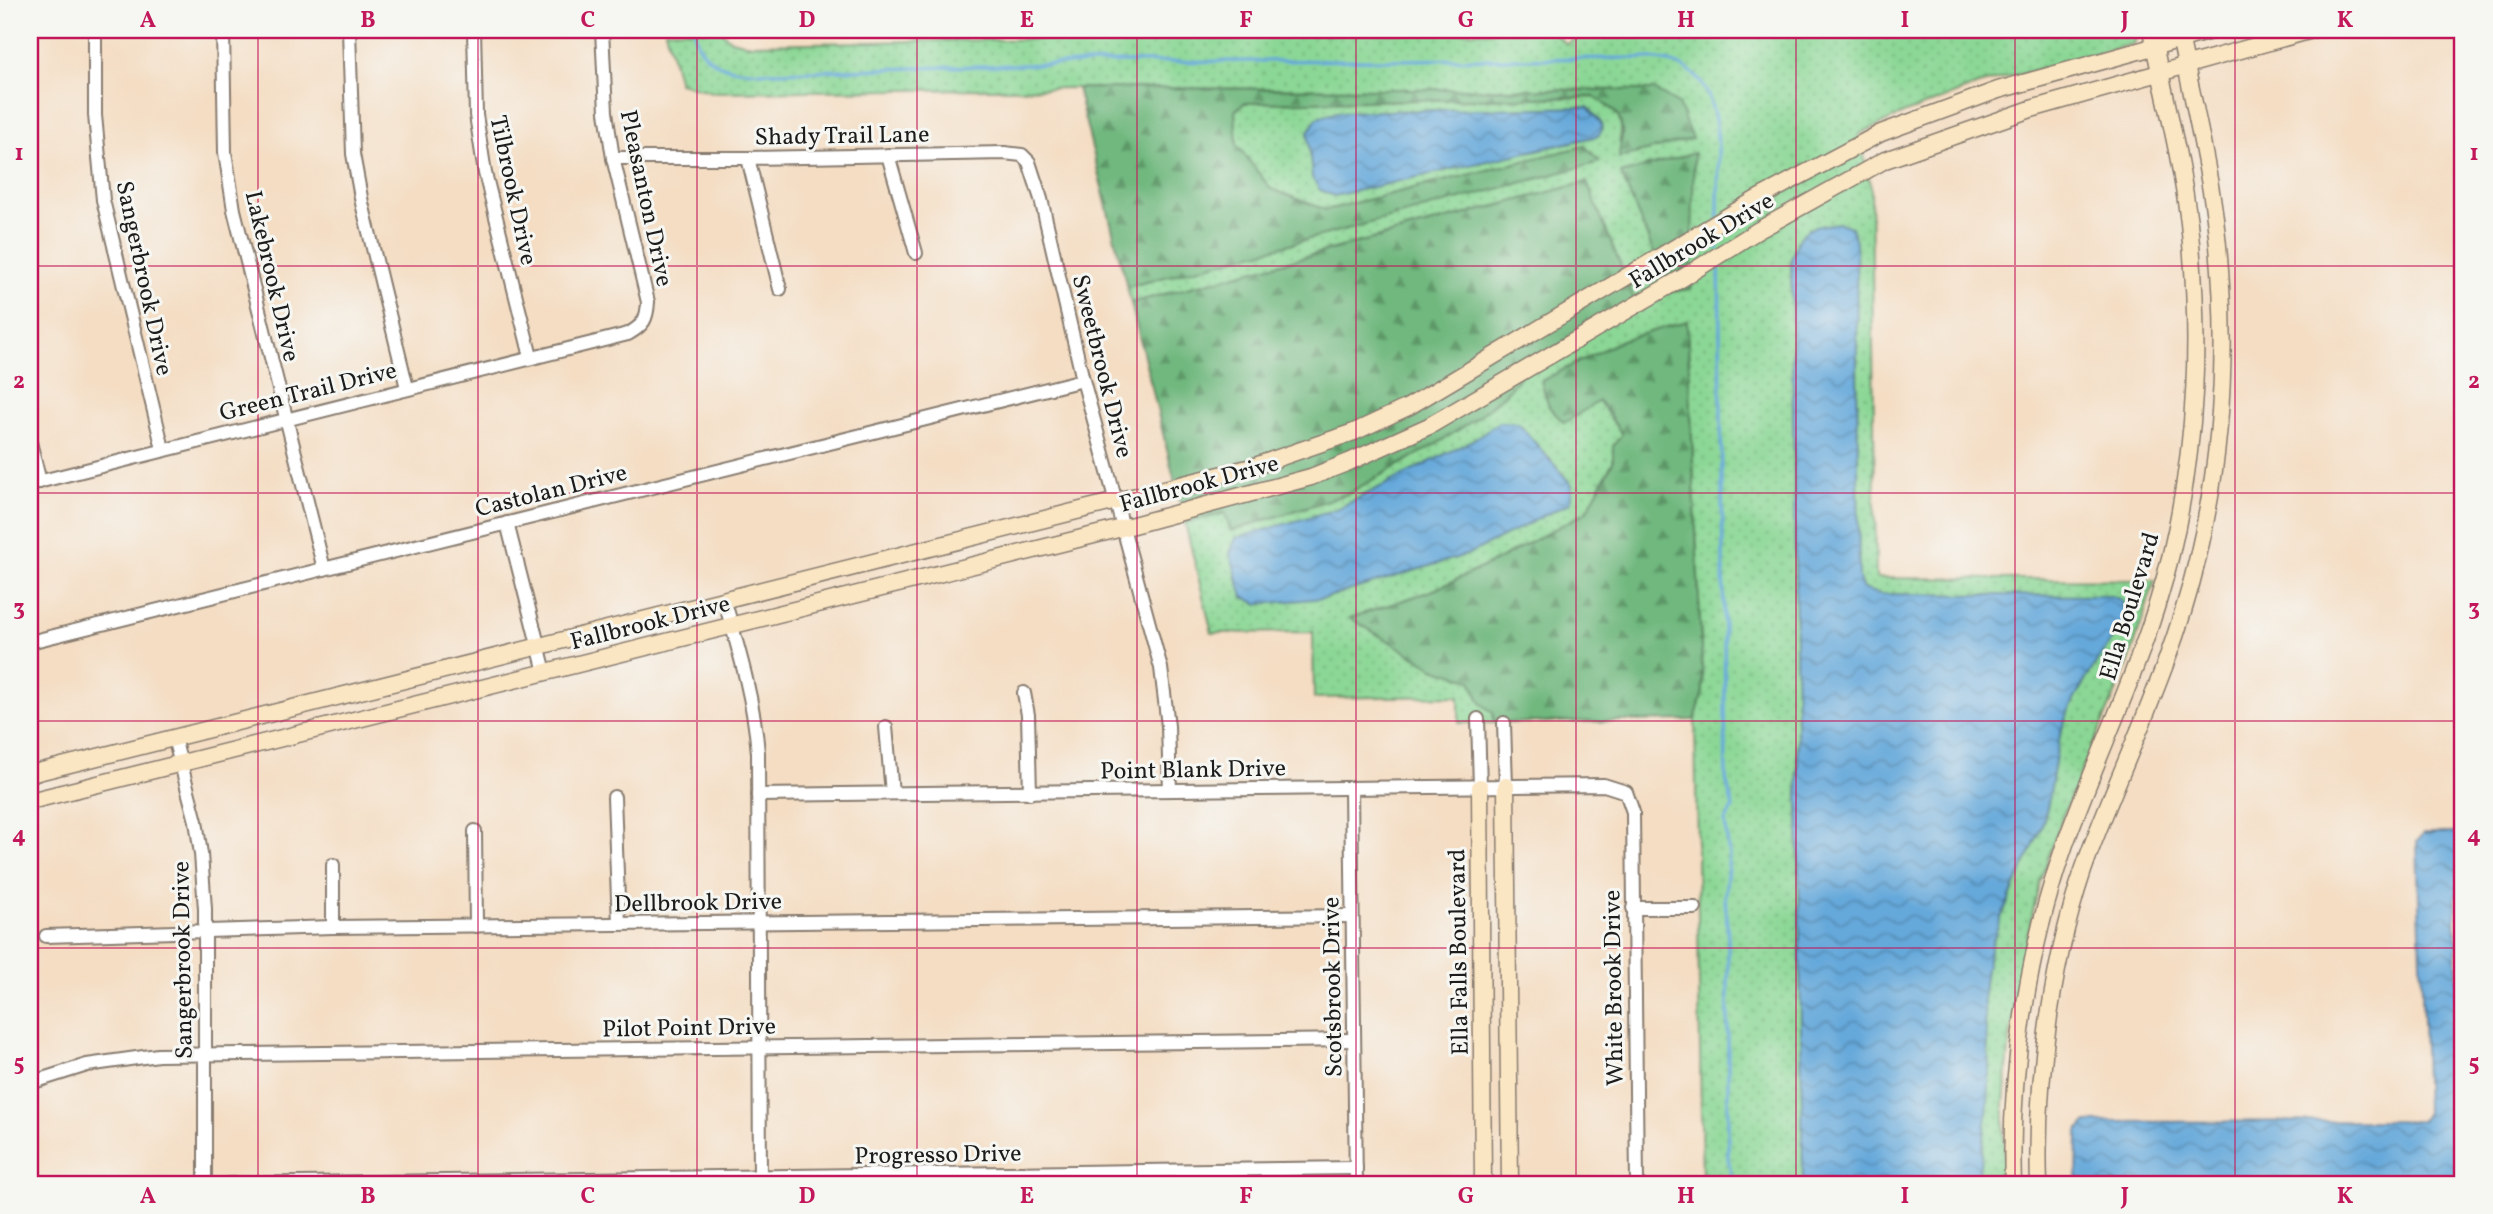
<svg xmlns="http://www.w3.org/2000/svg" width="2493" height="1214" font-family="Vollkorn,serif">
	<style>
		.grass { fill: url(#grass-dots); stroke: #547a58; stroke-width: 2 }
		.forest { fill: url(#forest-firs); stroke: #466a4d; stroke-width: 2 }
		.water { fill: url(#water-waves); stroke: #40627b; stroke-width: 2 }
		.lines { fill: none; stroke-linecap: round; stroke-linejoin: round }
		.stream { stroke: #65a8da; stroke-width: 3.5 }
		.street-casing { stroke: #887c70; stroke-width: 16 }
		.secondary-casing { stroke: #887c70; stroke-width: 19 }
		.street { stroke: #fff; stroke-width: 12 }
		.secondary { stroke: #fbe6c3; stroke-width: 16 }
		.grid { fill: none; stroke: #c2185b; stroke-width: 2; stroke-opacity: 0.55 }
		.labels { text-anchor: middle; stroke-width: 6; stroke-linejoin: round; paint-order: stroke }
		.street-label { font-size: 24px; fill: #1c1c1c; stroke: #f6f6f2 }
		.neatline { fill: none; stroke: #c2185b; stroke-width: 2.5 }
		.grid-label { font-size: 23px; text-anchor: middle; font-weight: bold; fill: #c2185b }
	</style>
	<defs>
		<pattern id="grass-dots" width="8" height="8" patternUnits="userSpaceOnUse" patternTransform="scale(1.75)"><rect width="8" height="8" fill="#8bd795"/><path d="M2 2h.1M6 6h.1" fill="none" stroke="#77b880" stroke-width="1.8" stroke-linecap="round"/></pattern>
		<pattern id="forest-firs" width="22" height="20" patternUnits="userSpaceOnUse" patternTransform="scale(1.75)"><rect width="22" height="20" fill="#70b87e"/><path d="M5 1l3.5 6h-7zM16 11l3.5 6h-7z" fill="#5b9566"/></pattern>
		<pattern id="water-waves" width="16" height="10" patternUnits="userSpaceOnUse" patternTransform="scale(1.75)"><rect width="16" height="10" fill="#65a8da"/><path d="M0 5q4-4 8 0t8 0" fill="none" stroke="#5288b0"/></pattern>
	</defs>
	<rect width="100%" height="100%" fill="#f6f6f2"/>
	<filter id="ink" filterUnits="userSpaceOnUse"><feTurbulence type="fractalNoise" baseFrequency=".0143" numOctaves="2"/><feDisplacementMap in="SourceGraphic" scale="14" xChannelSelector="R" yChannelSelector="G"/><feConvolveMatrix kernelMatrix="1 2 1 2 8 2 1 2 1" color-interpolation-filters="sRGB"/></filter>
	<filter id="wash" filterUnits="userSpaceOnUse"><feTurbulence type="fractalNoise" baseFrequency=".00686" numOctaves="4" result="noise"/><feDisplacementMap in="SourceGraphic" scale="28" xChannelSelector="R" yChannelSelector="G"/><feGaussianBlur stdDeviation="1.57" result="paint"/><feColorMatrix in="noise" values="0 0 0 0 0 0 0 0 0 0 0 0 0 0 0 0 0 1.4 0 .05"/><feComposite in="paint" operator="in"/></filter>
	<g filter="url(#wash)">
		<rect width="100%" height="100%" fill="#f4ddc3"/>
		<path class="grass" d="M665 30H720L731 40 748 44 1551 31 1566 44 1589 32V30H2139L2133 44 1978 85 1903 114 1859 134 1871 187 1876 578 2155 580 2129 662 2065 810 2040 881 2024 951 2010 1037 2004 1103V1184H1702L1695 720 1703 692 1687 321 1599 401 1622 435 1613 446V462L1586 512 1496 561 1434 590 1350 618 1434 668 1471 680 1481 703 1493 713 1494 723H1459V696L1314 698 1313 632 1212 633 1185 523 1225 513 1231 531 1347 494 1438 443 1475 419 1506 393 1587 182 1131 303 1127 287 1599 162 1585 146 1326 210 1271 189 1236 145 1235 111 1244 103 1594 97C1615 110 1626 117 1619 143L1654 90 1077 88 712 92 679 83Z"/>
		<g class="forest">
			<path d="M1077 88 1654 90 1678 104 1692 139 1619 158C1619 148 1623 137 1622 130 1621 112 1607 105 1594 97L1244 103 1235 111 1237 145 1271 189 1326 210 1585 146 1600 162 1127 287Z"/>
			<polygon points="1694,153 1691,289 1670,292 1621,174"/>
			<polygon points="1587,182 1636,304 1535,358 1506,393 1475,419 1438,443 1347,494 1231,531 1225,513 1185,523 1131,303"/>
			<polygon points="1687,321 1703,692 1695,720 1494,723 1493,713 1481,703 1471,680 1434,668 1350,618 1434,590 1496,561 1586,512 1613,462 1613,446 1622,434 1599,401 1564,423 1549,407 1541,381 1622,340"/>
		</g>
		<g class="water">
			<polygon points="1588,107 1601,123 1602,130 1598,136 1334,196 1320,190 1312,178 1308,133 1317,118 1337,112"/>
			<path d="M1839 223 1852 227 1856 242 1859 579 1863 589 1880 594 2112 596 2121 600 2125 608 2124 622C2102 656 2073 692 2061 732 2052 764 2053 798 2040 830 2020 881 1989 928 1984 984 1982 1011 1988 1041 1989 1068 1990 1107 1983 1146 1977 1184H1803L1791 259C1802 226 1806 228 1839 223Z"/>
			<polygon points="1499,422 1518,423 1572,485 1571,502 1469,554 1325,598 1258,604 1243,597 1230,553 1236,538 1337,509 1471,441"/>
			<polygon points="2424,833 2463,833 2463,880 2455,898 2462,1184 2077,1184 2078,1131 2087,1122 2421,1121 2426,1112 2417,842"/>
		</g>
		<g class="lines">
			<g class="stream">
				<path d="M694 30C702 74 743 71 779 72L1125 62 1644 58C1660 60 1678 62 1691 72 1727 101 1717 176 1718 217"/>
				<polyline points="1718,229 1718,249"/>
				<polyline points="1719,260 1726,779 1733,808 1725,822 1729,856 1725,896 1728,939 1728,1158 1733,1184"/>
			</g>
		</g>
	</g>
	<g filter="url(#ink)">
		<g class="lines">
			<g class="street-casing">
				<g id="street">
					<polyline points="95,30 95,115 103,200 163,449"/>
					<polyline points="223,30 225,152 234,210 324,569"/>
					<polyline points="349,30 353,154 362,203 407,388"/>
					<polyline points="474,30 476,115 485,173 531,357"/>
					<polyline points="888,155 916,253"/>
					<polyline points="613,158 748,158 1004,153 1022,155 1029,162 1041,199 1083,380 1161,668 1168,726 1170,790"/>
					<polyline points="748,158 780,289"/>
					<polyline points="30,442 40,482"/>
					<path d="M30 484 628 334C644 325 647 319 648 302L613 158 606 112 602 30"/>
					<polyline points="507,523 545,672"/>
					<path d="M724 599C739 650 754 700 758 753L760 1184"/>
					<polyline points="30,642 1083,380"/>
					<polyline points="1024,693 1028,715 1030,793"/>
					<polyline points="1478,719 1480,787"/>
					<polyline points="1504,723 1506,786"/>
					<polyline points="886,727 892,793"/>
					<polyline points="174,738 196,821 201,854 205,909 205,1184"/>
					<polyline points="1351,789 1356,1184"/>
					<polyline points="758,795 1604,785 1626,792 1633,812 1637,1184"/>
					<polyline points="614,797 619,924"/>
					<polyline points="475,831 476,926"/>
					<polyline points="333,865 333,927"/>
					<polyline points="1633,908 1695,908"/>
					<polyline points="46,936 333,927 1352,916"/>
					<polyline points="30,1083 87,1065 158,1055 1353,1040"/>
					<polyline points="228,1184 1356,1168"/>
				</g>
			</g>
			<g class="secondary-casing">
				<g id="secondary">
					<polyline points="30,774 1252,467 1354,432 1408,407 1755,200 1881,133 1998,90 2214,30"/>
					<polyline points="1506,786 1510,1184"/>
					<polyline points="1480,787 1483,1184"/>
					<polyline points="30,801 1122,528 1311,477 1349,462 1429,426 1684,277 1757,231 1885,160 2031,109 2312,30"/>
					<path d="M2013 1184C2009 1073 2028 949 2065 844 2100 747 2147 655 2171 554 2197 443 2201 336 2189 223 2181 158 2164 94 2151 30"/>
					<path d="M2039 1184C2035 1079 2053 950 2090 851 2127 754 2173 662 2197 561 2224 448 2229 333 2215 218 2207 155 2191 93 2179 31"/>
				</g>
			</g>
			<use href="#street" class="street"/>
			<use href="#secondary" class="secondary"/>
		</g>
	</g>
	<path class="grid" d="M258 30V1184M478 30V1184M697 30V1184M917 30V1184M1137 30V1184M1356 30V1184M1576 30V1184M1796 30V1184M2015 30V1184M2235 30V1184M30 266H2463M30 493H2463M30 721H2463M30 948H2463"/>
	<g class="labels">
		<g class="street-label">
			<text transform="translate(842 135) rotate(-1)" y="8">Shady Trail Lane</text>
			<text transform="translate(514 190) rotate(78)" y="8">Tilbrook Drive</text>
			<text transform="translate(647 198) rotate(78)" y="8">Pleasanton Drive</text>
			<text transform="translate(1701 240) rotate(-31)" y="8">Fallbrook Drive</text>
			<text transform="translate(273 276) rotate(77)" y="8">Lakebrook Drive</text>
			<text transform="translate(145 278) rotate(78)" y="8">Sangerbrook Drive</text>
			<text transform="translate(1103 366) rotate(76)" y="8">Sweetbrook Drive</text>
			<text transform="translate(308 391) rotate(-14)" y="8">Green Trail Drive</text>
			<text transform="translate(1199 483) rotate(-15)" y="8">Fallbrook Drive</text>
			<text transform="translate(551 490) rotate(-14)" y="8">Castolan Drive</text>
			<text transform="translate(2129 606) rotate(-73)" y="8">Ella Boulevard</text>
			<text transform="translate(650 622) rotate(-14)" y="8">Fallbrook Drive</text>
			<text transform="translate(1193 769) rotate(-1)" y="8">Point Blank Drive</text>
			<text transform="translate(698 902) rotate(-1)" y="8">Dellbrook Drive</text>
			<text transform="translate(1458 952) rotate(-91)" y="8">Ella Falls Boulevard</text>
			<text transform="translate(182 960) rotate(-91)" y="8">Sangerbrook Drive</text>
			<text transform="translate(1332 987) rotate(-91)" y="8">Scotsbrook Drive</text>
			<text transform="translate(1613 988) rotate(-91)" y="8">White Brook Drive</text>
			<text transform="translate(689 1027) rotate(-1)" y="8">Pilot Point Drive</text>
			<text transform="translate(938 1154) rotate(-1)" y="8">Progresso Drive</text>
		</g>
	</g>
	<rect width="2493" height="1214" fill="none" stroke="#f6f6f2" stroke-width="77"/>
	<rect x="38" y="38" width="2416" height="1138" class="neatline"/>
	<g class="grid-label">
		<text x="148" y="27">A</text>
		<text x="368" y="27">B</text>
		<text x="588" y="27">C</text>
		<text x="807" y="27">D</text>
		<text x="1027" y="27">E</text>
		<text x="1246" y="27">F</text>
		<text x="1466" y="27">G</text>
		<text x="1686" y="27">H</text>
		<text x="1905" y="27">I</text>
		<text x="2125" y="27">J</text>
		<text x="2345" y="27">K</text>
		<text x="19" y="160">1</text>
		<text x="2474" y="160">1</text>
		<text x="19" y="388">2</text>
		<text x="2474" y="388">2</text>
		<text x="19" y="615">3</text>
		<text x="2474" y="615">3</text>
		<text x="19" y="842">4</text>
		<text x="2474" y="842">4</text>
		<text x="19" y="1070">5</text>
		<text x="2474" y="1070">5</text>
		<text x="148" y="1203">A</text>
		<text x="368" y="1203">B</text>
		<text x="588" y="1203">C</text>
		<text x="807" y="1203">D</text>
		<text x="1027" y="1203">E</text>
		<text x="1246" y="1203">F</text>
		<text x="1466" y="1203">G</text>
		<text x="1686" y="1203">H</text>
		<text x="1905" y="1203">I</text>
		<text x="2125" y="1203">J</text>
		<text x="2345" y="1203">K</text>
	</g>
</svg>
